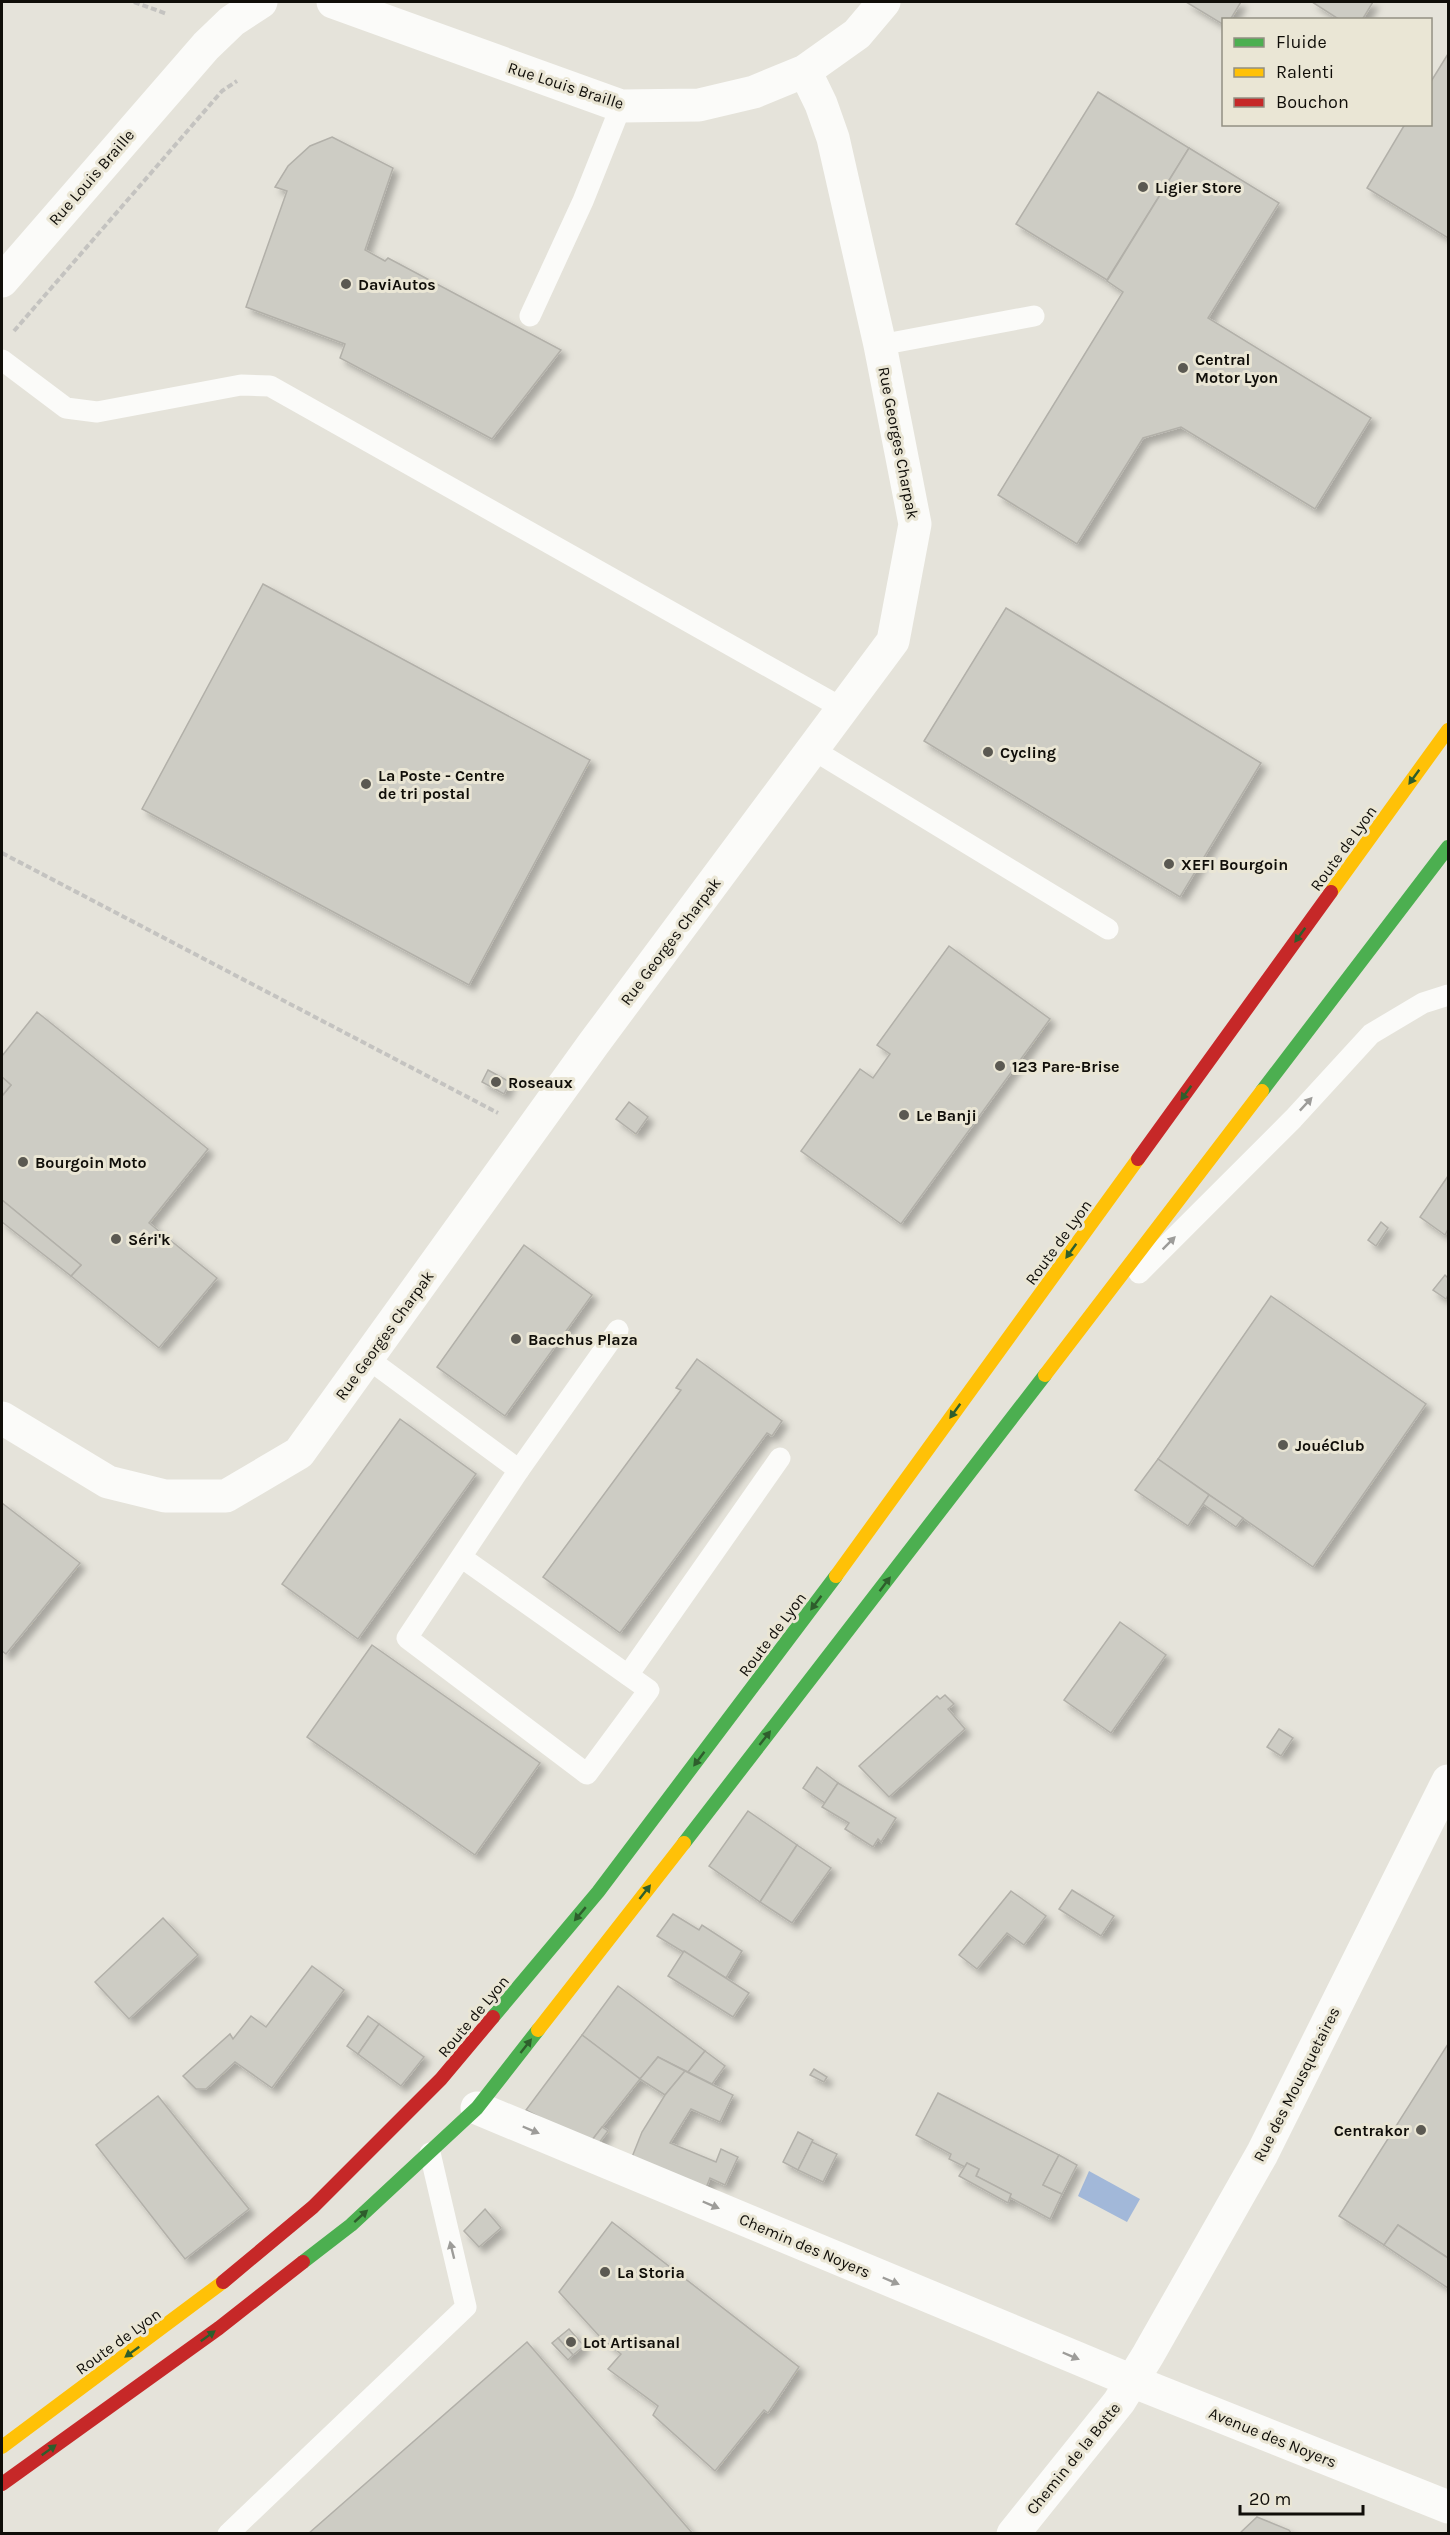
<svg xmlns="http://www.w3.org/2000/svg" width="1450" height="2535" font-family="Karla,sans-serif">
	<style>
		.water { fill: #a2b8d9 }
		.building { fill: #cdccc4; stroke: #b2b0a9; stroke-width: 1.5; filter: url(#shadow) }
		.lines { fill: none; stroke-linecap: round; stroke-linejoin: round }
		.path { stroke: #c4c3c0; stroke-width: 4; stroke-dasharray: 6 3; stroke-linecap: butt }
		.lane { stroke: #fbfbf9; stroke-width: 21 }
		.street { stroke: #fbfbf9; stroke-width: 33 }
		.fast { stroke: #4caf50; stroke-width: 14 }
		.slow { stroke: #ffc107; stroke-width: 14 }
		.jam { stroke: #c62828; stroke-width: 14 }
		.oneway { fill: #2e5e2c }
		.oneway2 { fill: #9d9c99 }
		.poi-dot { fill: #5b5952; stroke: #eae6d5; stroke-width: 2 }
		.labels { text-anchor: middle; stroke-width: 6; stroke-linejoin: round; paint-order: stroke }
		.street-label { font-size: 16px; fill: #100e09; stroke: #eae6d5 }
		.poi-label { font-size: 16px; font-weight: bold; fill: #100e09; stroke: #eae6d5; text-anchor: start }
	</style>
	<defs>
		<filter id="shadow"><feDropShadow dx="5.5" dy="5.5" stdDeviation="3" flood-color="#0004"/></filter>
	</defs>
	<rect width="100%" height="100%" fill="#e5e3da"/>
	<polygon class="water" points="1089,2171 1140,2199 1127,2222 1078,2196"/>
	<g class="building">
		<polygon points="1186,2 1241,2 1230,20 1224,20 1224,25"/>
		<polygon points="1312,2 1373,2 1362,20 1340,20"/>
		<polygon points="1448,54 1448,238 1367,188 1405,124 1430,124 1430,83"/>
		<polygon points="1098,92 1189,148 1107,280 1016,224"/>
		<polygon points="332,137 393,168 365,250 385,261 388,258 561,350 492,439 340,358 345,344 246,307 287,191 275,187 288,166 310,146"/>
		<polygon points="1189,148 1279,203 1208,318 1371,418 1315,509 1181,427 1143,438 1077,544 998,495 1123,292 1107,281"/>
		<polygon points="263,584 590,760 469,985 142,809"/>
		<polygon points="1006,608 1261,763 1180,897 924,741"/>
		<polygon points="949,946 1050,1019 901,1224 801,1151 860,1069 873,1078 890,1054 877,1045"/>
		<polygon points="37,1012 208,1149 149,1223 217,1278 159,1348 71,1276 81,1265 2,1200 2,1096 11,1085 2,1077 2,1056"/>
		<polygon points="488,1070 510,1082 504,1094 482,1082"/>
		<polygon points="2,1077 11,1085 2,1096"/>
		<polygon points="629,1102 648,1117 636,1134 616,1119"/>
		<polygon points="1448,1176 1448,1229 1445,1235 1420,1217"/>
		<polygon points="2,1200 81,1265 71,1276 2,1222"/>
		<polygon points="1381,1222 1388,1228 1376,1246 1368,1240"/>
		<polygon points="524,1245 592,1295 505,1416 437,1367"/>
		<polygon points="1445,1275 1448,1278 1448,1295 1446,1299 1433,1290"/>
		<polygon points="1271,1296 1426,1404 1313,1567 1158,1459"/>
		<polygon points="697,1359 782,1421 772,1436 767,1433 620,1633 543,1577 681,1390 676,1388"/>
		<polygon points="400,1419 476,1474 358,1639 282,1584"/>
		<polygon points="1158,1459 1209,1495 1188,1526 1135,1490"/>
		<polygon points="1209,1495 1243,1518 1236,1527 1203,1504"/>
		<polygon points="2,1503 80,1563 6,1654 2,1651"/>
		<polygon points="1120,1622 1166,1655 1111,1733 1064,1700"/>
		<polygon points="372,1645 540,1763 475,1855 307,1737"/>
		<polygon points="945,1695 954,1704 948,1709 965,1729 889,1797 859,1766 937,1696 940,1699"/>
		<polygon points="1279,1729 1293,1738 1281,1756 1267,1747"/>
		<polygon points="817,1767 838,1783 825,1803 803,1788"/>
		<polygon points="838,1783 896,1818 881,1842 878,1839 873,1847 845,1829 849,1823 822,1807"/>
		<polygon points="748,1811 797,1845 760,1902 709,1866"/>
		<polygon points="797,1845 831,1868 792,1923 760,1902"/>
		<polygon points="1072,1890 1114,1916 1101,1936 1059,1909"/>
		<polygon points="1011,1891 1046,1916 1024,1945 1007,1933 977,1969 959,1955"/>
		<polygon points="673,1914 699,1930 702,1925 742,1951 726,1978 657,1936"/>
		<polygon points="163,1918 198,1955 129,2019 95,1982"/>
		<polygon points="684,1951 749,1993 733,2017 668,1976"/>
		<polygon points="312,1966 344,1990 272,2088 235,2062 206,2089 196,2089 183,2076 230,2034 233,2039 251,2016 266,2027"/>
		<polygon points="618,1986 705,2051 688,2072 658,2057 640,2079 582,2035"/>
		<polygon points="368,2016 379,2024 358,2054 347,2046"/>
		<polygon points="379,2024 424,2057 401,2086 358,2054"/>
		<polygon points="582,2035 640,2079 589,2144 526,2110"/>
		<polygon points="1448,2044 1448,2258 1398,2225 1384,2245 1339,2216"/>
		<polygon points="705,2051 725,2066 712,2084 688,2072"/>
		<polygon points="658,2057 685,2071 665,2095 640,2079"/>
		<polygon points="814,2069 827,2077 824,2082 810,2075"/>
		<polygon points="685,2071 733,2095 720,2122 691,2109 670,2143 716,2162 721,2149 738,2157 725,2185 710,2178 704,2193 630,2162 642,2132 665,2095"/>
		<polygon points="938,2093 1059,2155 1043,2185 1062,2194 1050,2219 1009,2197 1011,2194 976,2176 979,2169 967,2163 965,2167 949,2159 951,2154 916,2135"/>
		<polygon points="158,2096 249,2209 185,2259 96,2145"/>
		<polygon points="602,2127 608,2131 596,2147 589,2144"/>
		<polygon points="798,2132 813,2140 798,2170 783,2162"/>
		<polygon points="812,2142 837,2154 823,2182 798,2170"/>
		<polygon points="1059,2155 1077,2165 1062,2194 1043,2185"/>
		<polygon points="967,2163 979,2169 976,2176 1011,2194 1008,2203 959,2176"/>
		<polygon points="485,2209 501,2228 479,2247 464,2231"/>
		<polygon points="612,2222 799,2367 768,2413 764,2410 715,2471 653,2415 658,2406 608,2369 621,2354 601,2338 559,2292"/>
		<polygon points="1398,2225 1448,2258 1448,2288 1384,2245"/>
		<polygon points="569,2329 584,2346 573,2355 558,2338"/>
		<polygon points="558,2338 573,2355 568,2360 552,2343"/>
		<polygon points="527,2342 693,2534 308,2534"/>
		<polygon points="1257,2517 1289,2530 1292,2534 1239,2534"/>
	</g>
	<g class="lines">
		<g class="path">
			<polyline points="134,2 167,14"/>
			<polyline points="14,331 222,91 237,81"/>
			<polyline points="2,853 498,1113"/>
		</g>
		<g class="lane">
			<polyline points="530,316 583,201 621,106"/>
			<polyline points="880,345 1034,316"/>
			<polyline points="2,360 66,408 97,412 241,385 270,386 842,708"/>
			<polyline points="812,749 1108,929"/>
			<polyline points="1139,1273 1293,1119 1371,1034 1423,1003 1448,995"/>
			<polyline points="367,1358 519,1470"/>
			<polyline points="461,1557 649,1690 587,1774 407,1638 519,1470 618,1330"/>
			<polyline points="628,1675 780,1458"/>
			<polyline points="228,2534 466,2307 430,2153"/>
		</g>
		<g class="street">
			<polyline points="333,2 621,106 699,105 754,92 805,71 857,34 884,2"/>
			<polyline points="2,281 206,46 232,21 261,2"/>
			<polyline points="2,1418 108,1482 165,1496 226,1496 299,1453 594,1043 893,641 915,524 880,345 833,138 821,104 805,71"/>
			<polyline points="477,2108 1132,2381 1448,2507"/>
			<polyline points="1013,2534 1119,2402 1148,2355 1262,2154 1448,1781"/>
		</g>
		<g class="fast">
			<polyline points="1262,1091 1448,847"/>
			<polyline points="684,1843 1045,1375"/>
			<polyline points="493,2017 598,1892 836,1576"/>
			<polyline points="303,2262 351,2225 477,2108 538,2030"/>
		</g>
		<g class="slow">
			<polyline points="1331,892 1448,730"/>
			<polyline points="1045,1375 1262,1091"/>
			<polyline points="836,1576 1138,1159"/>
			<polyline points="538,2030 684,1843"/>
			<polyline points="2,2447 223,2282"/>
		</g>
		<g class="jam">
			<polyline points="1138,1159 1331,892"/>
			<polyline points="223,2282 313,2207 441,2079 493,2017"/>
			<polyline points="2,2484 219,2328 303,2262"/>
		</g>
	</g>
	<defs><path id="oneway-solid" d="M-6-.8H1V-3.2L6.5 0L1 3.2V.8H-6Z" transform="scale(1.5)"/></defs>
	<g class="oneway">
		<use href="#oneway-solid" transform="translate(1414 777) rotate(126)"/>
		<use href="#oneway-solid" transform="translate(1300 935) rotate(126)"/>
		<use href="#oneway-solid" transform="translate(1186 1093) rotate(126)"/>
		<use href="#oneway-solid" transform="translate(1071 1251) rotate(126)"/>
		<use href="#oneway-solid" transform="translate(955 1411) rotate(126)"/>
		<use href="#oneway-solid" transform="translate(885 1584) rotate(-53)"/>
		<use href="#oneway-solid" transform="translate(816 1603) rotate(127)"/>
		<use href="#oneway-solid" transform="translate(765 1738) rotate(-52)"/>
		<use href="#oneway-solid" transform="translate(699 1759) rotate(127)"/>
		<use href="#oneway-solid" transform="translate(645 1892) rotate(-52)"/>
		<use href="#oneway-solid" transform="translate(580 1914) rotate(130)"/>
		<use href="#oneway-solid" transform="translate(526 2046) rotate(-52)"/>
		<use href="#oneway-solid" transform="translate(361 2216) rotate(-42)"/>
		<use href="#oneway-solid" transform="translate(208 2336) rotate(-36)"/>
		<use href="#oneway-solid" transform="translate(132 2352) rotate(144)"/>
		<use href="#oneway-solid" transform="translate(49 2450) rotate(-36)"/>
	</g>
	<g class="oneway2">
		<use href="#oneway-solid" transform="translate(1306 1104) rotate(-47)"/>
		<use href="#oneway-solid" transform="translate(1169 1243) rotate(-45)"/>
		<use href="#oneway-solid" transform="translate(531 2130) rotate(23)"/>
		<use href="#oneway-solid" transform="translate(711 2205) rotate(23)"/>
		<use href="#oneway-solid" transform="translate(452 2250) rotate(-104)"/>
		<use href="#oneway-solid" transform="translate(891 2281) rotate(23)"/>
		<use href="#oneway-solid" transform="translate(1071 2356) rotate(23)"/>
	</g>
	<g class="poi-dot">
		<circle cx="1143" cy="187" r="6"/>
		<circle cx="346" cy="284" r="6"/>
		<circle cx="1183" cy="368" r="6"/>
		<circle cx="988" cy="752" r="6"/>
		<circle cx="366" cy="784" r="6"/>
		<circle cx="1169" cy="864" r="6"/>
		<circle cx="1000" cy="1066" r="6"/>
		<circle cx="496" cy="1082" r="6"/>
		<circle cx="904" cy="1115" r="6"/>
		<circle cx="23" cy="1162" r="6"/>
		<circle cx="116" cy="1239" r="6"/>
		<circle cx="516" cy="1339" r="6"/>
		<circle cx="1283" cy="1445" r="6"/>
		<circle cx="1421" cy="2130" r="6"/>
		<circle cx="605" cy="2272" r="6"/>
		<circle cx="571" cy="2342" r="6"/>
	</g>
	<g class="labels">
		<g class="street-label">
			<text transform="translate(566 85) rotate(18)" y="6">Rue Louis Braille</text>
			<text transform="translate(91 177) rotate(-49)" y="6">Rue Louis Braille</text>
			<text transform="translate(899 443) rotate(79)" y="6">Rue Georges Charpak</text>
			<text transform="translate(1343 848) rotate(-54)" y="6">Route de Lyon</text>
			<text transform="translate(670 941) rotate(-53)" y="6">Rue Georges Charpak</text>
			<text transform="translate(1058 1242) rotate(-54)" y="6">Route de Lyon</text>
			<text transform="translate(384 1335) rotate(-54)" y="6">Rue Georges Charpak</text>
			<text transform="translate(772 1634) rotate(-53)" y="6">Route de Lyon</text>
			<text transform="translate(473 2016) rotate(-50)" y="6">Route de Lyon</text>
			<text transform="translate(1296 2084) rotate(-63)" y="6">Rue des Mousquetaires</text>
			<text transform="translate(805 2245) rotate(23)" y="6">Chemin des Noyers</text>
			<text transform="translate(118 2341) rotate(-36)" y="6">Route de Lyon</text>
			<text transform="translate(1273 2437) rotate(22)" y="6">Avenue des Noyers</text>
			<text transform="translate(1073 2458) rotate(-51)" y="6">Chemin de la Botte</text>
		</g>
		<g class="poi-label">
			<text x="1155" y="193">Ligier Store</text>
			<text x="358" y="290">DaviAutos</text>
			<text x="1195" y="365">Central<tspan x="1195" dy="18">Motor Lyon</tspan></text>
			<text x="1000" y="758">Cycling</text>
			<text x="378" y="781">La Poste - Centre<tspan x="378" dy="18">de tri postal</tspan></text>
			<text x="1181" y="870">XEFI Bourgoin</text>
			<text x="1012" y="1072">123 Pare-Brise</text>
			<text x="508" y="1088">Roseaux</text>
			<text x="916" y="1121">Le Banji</text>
			<text x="35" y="1168">Bourgoin Moto</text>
			<text x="128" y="1245">Séri'k</text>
			<text x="528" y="1345">Bacchus Plaza</text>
			<text x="1295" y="1451">JouéClub</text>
			<text x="1409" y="2136" text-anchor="end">Centrakor</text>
			<text x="617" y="2278">La Storia</text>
			<text x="583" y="2348">Lot Artisanal</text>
		</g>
	</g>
	<rect width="1450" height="2535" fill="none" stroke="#100e09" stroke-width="6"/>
	<rect x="1222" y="18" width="210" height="108" fill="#eae6d5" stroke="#939083" stroke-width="1.5"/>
	<rect x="1234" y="38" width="30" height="9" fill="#4caf50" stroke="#939083" stroke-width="1.5"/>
	<text x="1276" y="48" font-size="18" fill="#100e09">Fluide</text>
	<rect x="1234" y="68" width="30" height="9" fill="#ffc107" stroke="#939083" stroke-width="1.5"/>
	<text x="1276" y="78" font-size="18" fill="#100e09">Ralenti</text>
	<rect x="1234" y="98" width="30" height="9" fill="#c62828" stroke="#939083" stroke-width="1.5"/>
	<text x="1276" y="108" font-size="18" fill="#100e09">Bouchon</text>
	<path d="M1240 2505v9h123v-9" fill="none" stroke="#100e09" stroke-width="3"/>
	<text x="1249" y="2505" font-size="18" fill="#100e09" stroke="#eae6d5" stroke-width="4.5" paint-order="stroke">20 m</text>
</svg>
